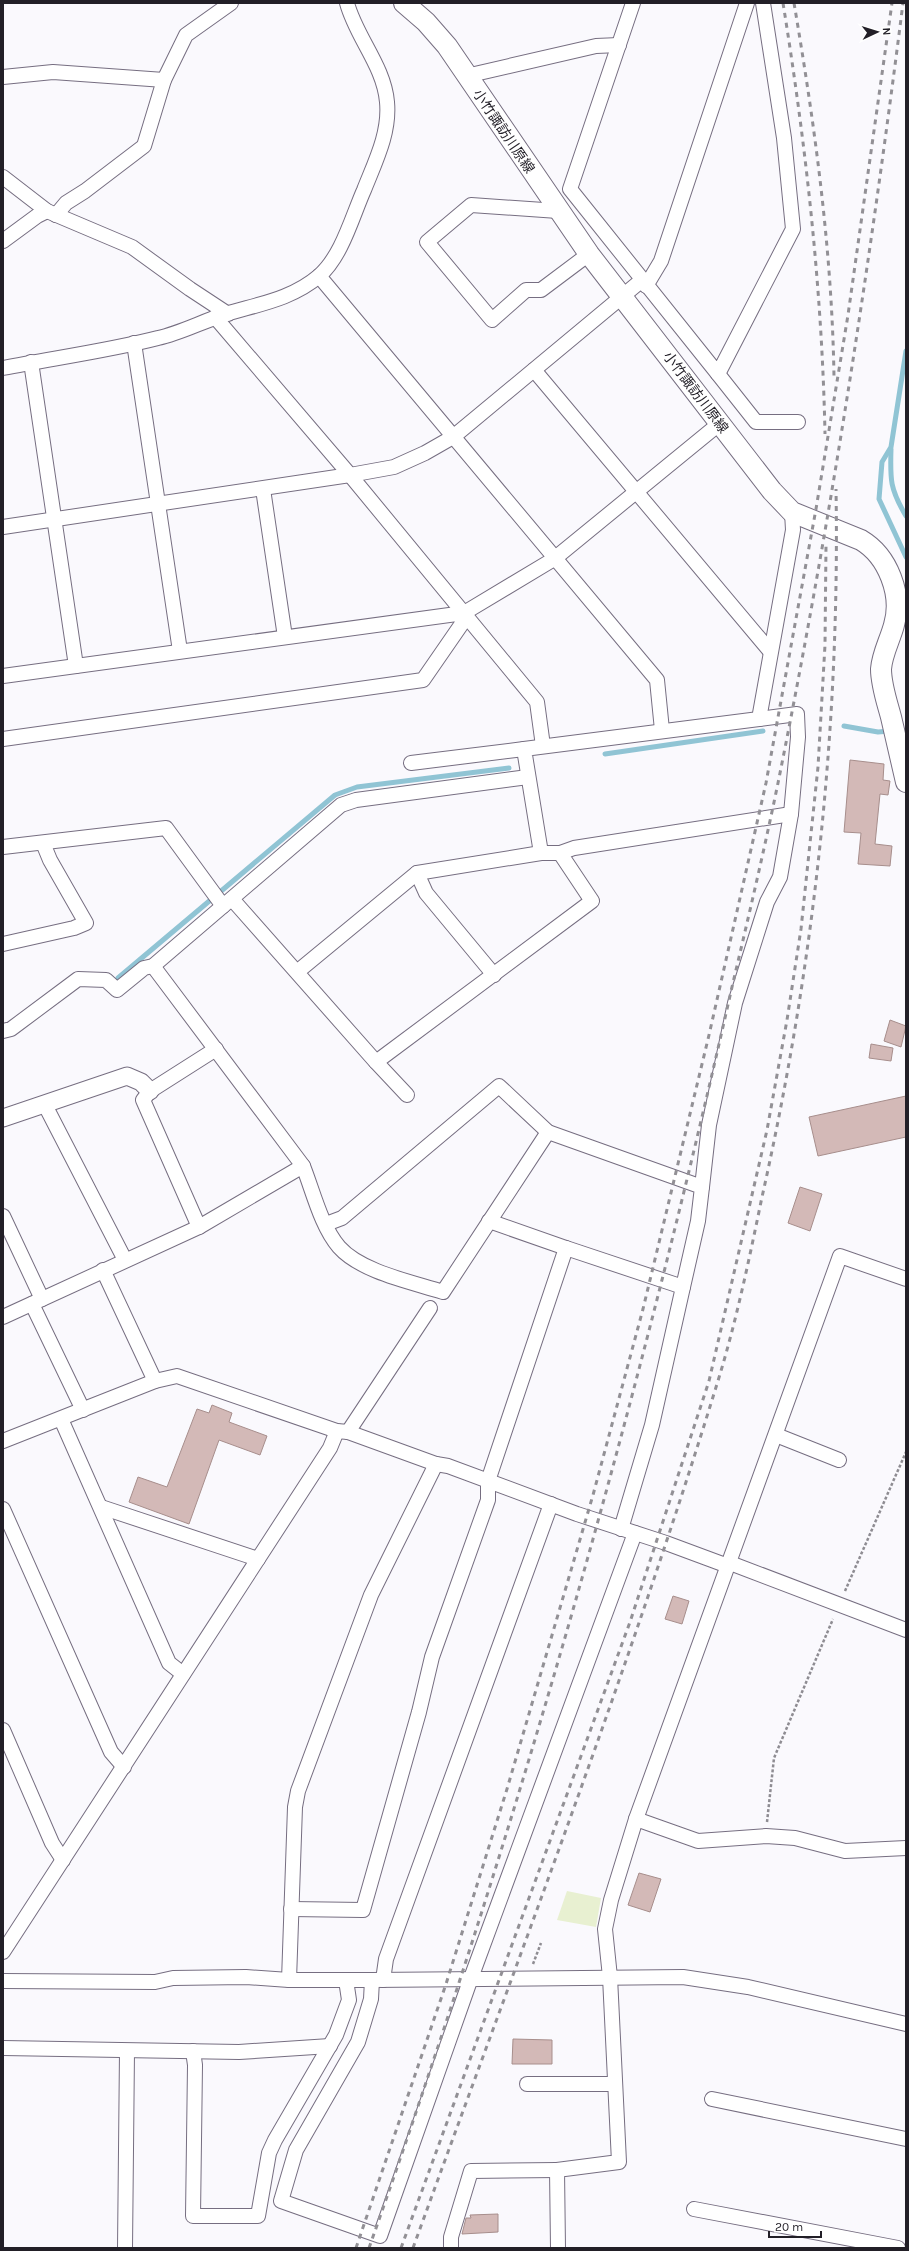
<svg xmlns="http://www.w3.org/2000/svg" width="909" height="2251" font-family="Karla,'Noto Sans JP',sans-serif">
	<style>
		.green { fill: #e8f0d1 }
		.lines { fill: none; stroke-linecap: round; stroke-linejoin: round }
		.stream { stroke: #90c4d4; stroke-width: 5 }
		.building { fill: #d3b9b7; stroke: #a78e8c }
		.minor-casing { stroke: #766e81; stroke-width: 16 }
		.tertiary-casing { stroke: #766e81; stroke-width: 19 }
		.secondary-casing { stroke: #766e81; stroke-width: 22 }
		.path { stroke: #8e8c92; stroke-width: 2.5; stroke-dasharray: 3 2; stroke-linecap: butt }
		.minor { stroke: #fff; stroke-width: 14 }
		.tertiary { stroke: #fff; stroke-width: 17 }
		.secondary { stroke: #fff; stroke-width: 20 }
		.rail { stroke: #929095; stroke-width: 3; stroke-dasharray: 5 5; stroke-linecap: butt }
		.labels { text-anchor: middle; stroke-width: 4; stroke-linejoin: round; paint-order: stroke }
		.street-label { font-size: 14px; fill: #221f27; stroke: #fff }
	</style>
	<rect width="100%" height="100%" fill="#faf9fd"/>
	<polygon class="green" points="567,1891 601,1898 596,1927 557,1920"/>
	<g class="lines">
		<g class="stream">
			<polyline points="906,351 891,447 882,462 879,499 906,557"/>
			<path d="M891 449C890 480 890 489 906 516"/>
			<polyline points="844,726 878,732 890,731"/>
			<polyline points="605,754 763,731"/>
			<polyline points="118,978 335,795 357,787 509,768"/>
		</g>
	</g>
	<g class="building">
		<polygon points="850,760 884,764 883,780 890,781 888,795 880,794 875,844 892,846 890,866 858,864 861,833 844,832"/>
		<polygon points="890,1020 906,1026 901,1047 884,1041"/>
		<polygon points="871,1044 893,1048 891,1061 869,1058"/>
		<polygon points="906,1096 906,1137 818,1156 809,1117"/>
		<polygon points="800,1187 822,1194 810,1231 788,1223"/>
		<polygon points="212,1405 232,1413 229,1422 267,1436 260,1455 219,1440 189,1524 129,1502 138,1477 167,1487 197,1409 209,1413"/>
		<polygon points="673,1596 689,1601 682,1624 665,1619"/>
		<polygon points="639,1873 661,1879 650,1912 628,1905"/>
		<polygon points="513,2039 552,2040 552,2064 512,2064"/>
		<polygon points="498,2214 498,2232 462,2234 466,2218 471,2218 470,2215"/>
	</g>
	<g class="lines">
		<g class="minor-casing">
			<g id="minor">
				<polyline points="633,3 570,189 718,374 793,229 784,138 763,3"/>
				<polyline points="466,76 596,46 619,45"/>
				<polyline points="3,77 53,72 164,80"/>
				<polyline points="3,177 47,211 132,247 190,289 228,314"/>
				<polyline points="558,211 471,205 427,242 492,320 526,290 541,290 589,254"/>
				<polyline points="56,215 66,203 85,191 144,146 164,80 186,35 231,3"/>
				<polyline points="3,241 37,216 47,211"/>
				<polyline points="319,276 657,680 662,730"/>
				<polyline points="646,286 661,261 747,3"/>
				<polyline points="215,317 350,475 537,702 543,746"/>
				<polyline points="134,343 180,651"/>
				<polyline points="31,362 76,666"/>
				<path d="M3 368C54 358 107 351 158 338 181 333 203 321 226 314 259 304 292 299 319 276 342 256 352 217 364 190 375 162 390 133 387 102 384 66 356 37 347 3"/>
				<polyline points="534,370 770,651"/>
				<polyline points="718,374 756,422 798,422"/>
				<polyline points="263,489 285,637"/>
				<polyline points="3,527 350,475 394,467 425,453 453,437 642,280"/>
				<polyline points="3,676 464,613 554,559 719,424"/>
				<polyline points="3,739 423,680 461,625 464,613"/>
				<polyline points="411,763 524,749"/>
				<polyline points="3,847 166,828 223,906"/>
				<polyline points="541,853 524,749 759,719 793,530 792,512"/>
				<polyline points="560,853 574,848 791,814"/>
				<polyline points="417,873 426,893 494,975"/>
				<polyline points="232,899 376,1062 592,901 560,853 541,853 417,873 297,972"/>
				<polyline points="3,944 74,928 86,923 50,860 43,843"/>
				<polyline points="153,966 303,1166"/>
				<polyline points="3,1031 11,1029 78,979 106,980 117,990 144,968 153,966 341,805 356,800 528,777"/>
				<polyline points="376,1062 407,1095"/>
				<polyline points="45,1105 125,1260"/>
				<polyline points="702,1187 709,1125 735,1003 767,902 780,877 791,814 798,737 797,714 759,719"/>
				<polyline points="3,1216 42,1299"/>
				<polyline points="489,1221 566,1248"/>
				<polyline points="326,1224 342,1218 499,1086 548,1132"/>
				<polyline points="199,1227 143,1100 150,1091 216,1049"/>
				<polyline points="103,1270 155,1381"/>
				<polyline points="32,1304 83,1410"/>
				<path d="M3 1317 199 1227 303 1166C313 1191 321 1226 339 1247 361 1272 412 1282 443 1292L548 1132 702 1187 698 1221 683 1287 566 1248 488 1481V1500L432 1657 419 1712 363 1910 291 1909"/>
				<polyline points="61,1419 169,1663 183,1674"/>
				<polyline points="348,1432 430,1308"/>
				<polyline points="776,1435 839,1460"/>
				<polyline points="3,1441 155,1381 177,1376 337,1431 348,1432 436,1464 448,1466 577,1514 666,1543 728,1566"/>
				<polyline points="101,1507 258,1559"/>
				<polyline points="3,1509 111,1752 124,1767"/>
				<polyline points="621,1529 652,1425 683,1287"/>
				<polyline points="730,1563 906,1630"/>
				<polyline points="3,1730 52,1843 63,1860"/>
				<polyline points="636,1819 698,1841 766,1836 795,1838 845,1851 906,1848"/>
				<polyline points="3,1952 330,1448 337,1431"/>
				<polyline points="289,1980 295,1807 298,1791 371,1595 436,1464"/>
				<polyline points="372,1980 371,1999 358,2042 296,2150 281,2201 380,2236 471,1978 635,1533"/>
				<polyline points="383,1980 386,1959 551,1504"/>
				<polyline points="3,1981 155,1982 173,1978 246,1977 289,1980 372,1980 683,1977 748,1987 906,2024"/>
				<polyline points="3,2048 239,2052 330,2046"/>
				<polyline points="193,2051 195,2065 193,2216 258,2216 269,2153 275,2140 336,2035 349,2000 346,1980"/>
				<polyline points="527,2084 615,2084"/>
				<polyline points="712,2099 906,2139"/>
				<polyline points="694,2209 898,2248"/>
				<polyline points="125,2248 127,2051"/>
				<polyline points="451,2248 451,2237 471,2171 557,2170"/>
				<polyline points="558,2248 557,2170 619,2162 610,1977 605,1929 611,1900 636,1819 840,1256 906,1279"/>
			</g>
		</g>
		<g class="tertiary-casing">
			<polyline id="tertiary" points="3,1118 127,1076 141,1082 150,1091"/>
		</g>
		<g class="secondary-casing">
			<path id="secondary" d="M404 3 426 22 447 46 589 254 772 491 792 512 861 540C888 556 903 595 894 625 890 640 882 654 881 669 881 685 887 702 891 717 896 739 901 760 906 782"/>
		</g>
		<g class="path">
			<polyline points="845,1591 906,1452"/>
			<polyline points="767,1822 774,1758 833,1619"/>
			<polyline points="533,1964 541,1943"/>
		</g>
		<use href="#minor" class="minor"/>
		<use href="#tertiary" class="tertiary"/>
		<use href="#secondary" class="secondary"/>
		<g class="rail">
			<path d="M783 3C806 146 822 289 825 434"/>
			<path d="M794 3C815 127 832 251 834 377"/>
			<polyline points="356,2248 446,1984 507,1789 593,1495 643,1309 709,1035 766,783 816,509 848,315 892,3"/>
			<path d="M369 2248C515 1835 636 1414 732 987 748 919 764 851 778 783 830 525 870 264 903 3"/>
			<polyline points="401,2248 630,1622 709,1381 767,1130 787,1020 801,929 818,767 825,645 826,546"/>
			<path d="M413 2248C517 1961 627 1676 717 1384 736 1323 749 1260 762 1197 814 965 840 727 836 489"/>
		</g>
	</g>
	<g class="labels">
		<g class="street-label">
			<text transform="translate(504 131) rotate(56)" y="5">小竹諏訪川原線</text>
			<text transform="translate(696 392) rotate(53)" y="5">小竹諏訪川原線</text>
		</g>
	</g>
	<rect width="909" height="2251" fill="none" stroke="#221f27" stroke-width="8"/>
	<g transform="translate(877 32) rotate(86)" stroke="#ffffff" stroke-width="3" paint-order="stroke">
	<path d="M0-3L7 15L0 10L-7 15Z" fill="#221f27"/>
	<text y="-6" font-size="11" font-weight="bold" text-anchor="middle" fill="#221f27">N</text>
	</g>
	<path d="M769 2231v6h52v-6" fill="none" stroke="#221f27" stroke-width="2"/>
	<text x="775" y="2231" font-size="12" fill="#221f27" stroke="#ffffff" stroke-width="3" paint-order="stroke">20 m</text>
</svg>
